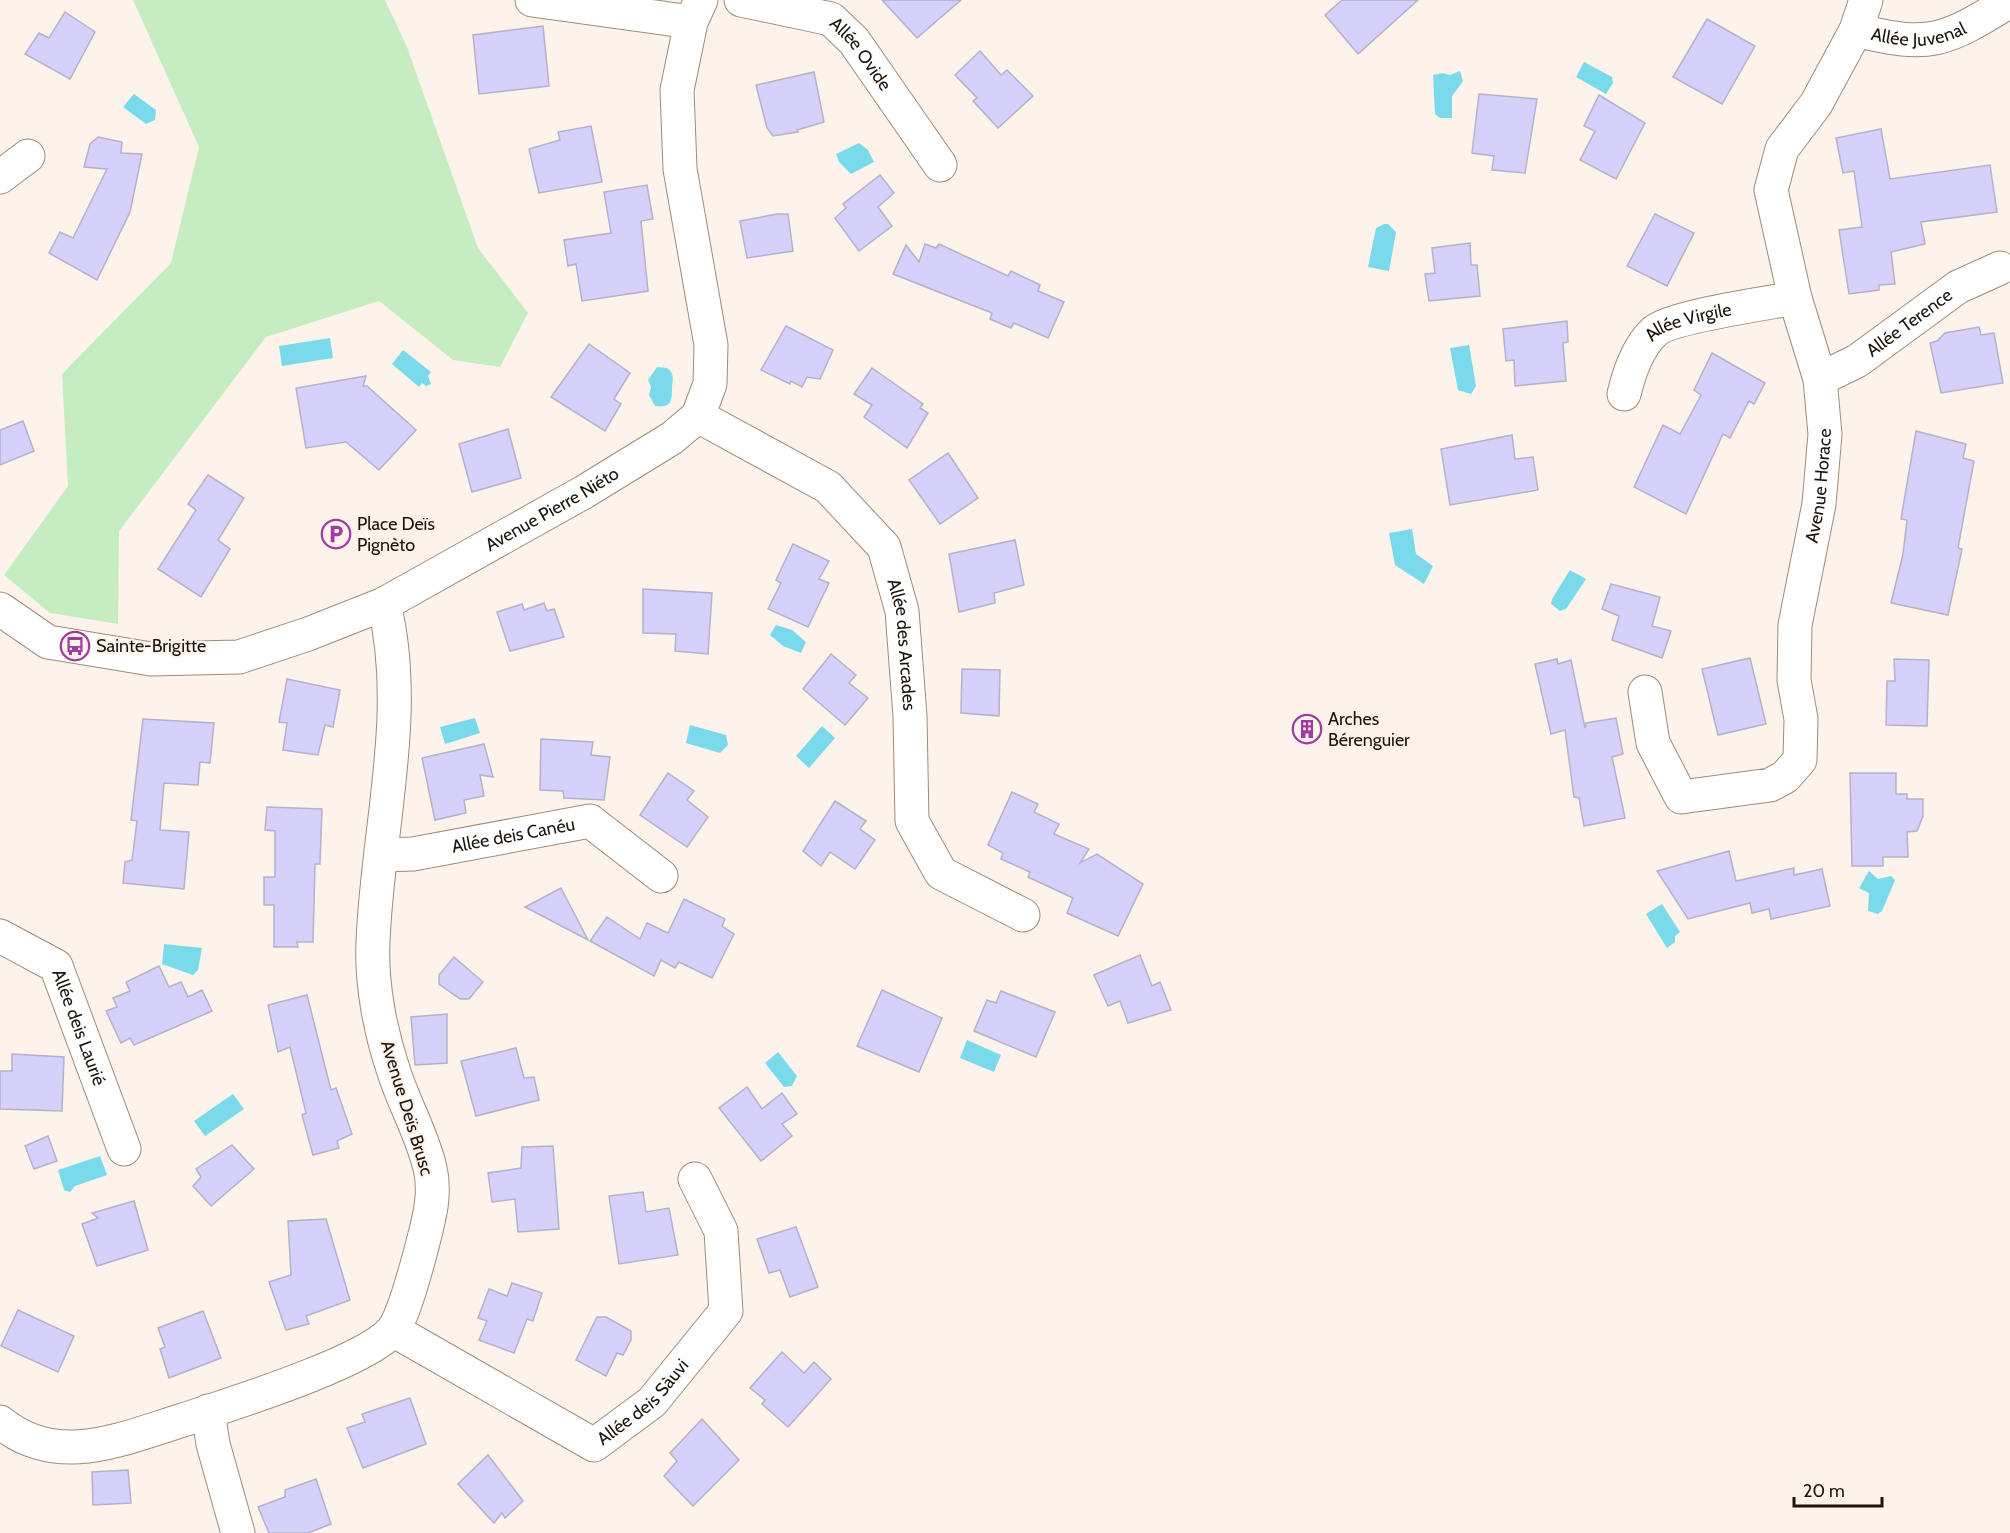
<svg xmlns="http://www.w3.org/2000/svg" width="2010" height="1533" font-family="Cabin,sans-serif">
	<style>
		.green { fill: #c6ecc2 }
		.water { fill: #79daec }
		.building { fill: #d5d1fa; stroke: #b4b1cb; stroke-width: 1.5 }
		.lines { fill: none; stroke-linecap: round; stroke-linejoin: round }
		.street-casing { stroke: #a08b79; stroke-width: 35 }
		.street { stroke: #fff; stroke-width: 33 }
		.labels { text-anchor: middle; stroke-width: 4.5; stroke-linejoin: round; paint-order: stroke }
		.street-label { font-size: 18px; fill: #1c140d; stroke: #fdf3eb }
		.poi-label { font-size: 18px; fill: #1c140d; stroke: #fdf3eb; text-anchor: start }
	</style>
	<rect width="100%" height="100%" fill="#fdf3eb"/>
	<polygon class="green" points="133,0 385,0 407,47 478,248 528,313 500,367 453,360 379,301 266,337 119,531 118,624 50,613 4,575 68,486 62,374 171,263 199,147"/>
	<g class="water">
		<polygon points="1584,62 1612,77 1613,83 1606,94 1576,77"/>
		<polygon points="1460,71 1463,81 1452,96 1452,118 1440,118 1435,114 1433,75 1443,73 1450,75"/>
		<polygon points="134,94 156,110 155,120 146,124 123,107"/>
		<polygon points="859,143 868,150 874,162 851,174 839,162 836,154"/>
		<polygon points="1384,224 1388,224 1396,232 1389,271 1368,267 1376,228"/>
		<polygon points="330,338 333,358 282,366 279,346"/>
		<polygon points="1469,345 1476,386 1471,394 1458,390 1450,348"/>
		<polygon points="403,350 431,372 428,376 431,384 426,386 422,383 419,387 392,364"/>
		<path d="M657 367 667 368C676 375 672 380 672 390 672 403 669 408 655 406L649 395 651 387 648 380Z"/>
		<polygon points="1412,529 1416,554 1433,566 1424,584 1395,565 1389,533"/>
		<polygon points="1570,570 1586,579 1566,609 1560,611 1551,604 1552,599"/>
		<polygon points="776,625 792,630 806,642 801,653 783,646 770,635"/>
		<polygon points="475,718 480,733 445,744 440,727"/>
		<polygon points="690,725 726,735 728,745 720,753 686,743"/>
		<polygon points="822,726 835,738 809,768 796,756"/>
		<polygon points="1869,871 1878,879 1891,876 1895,880 1882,911 1878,914 1868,911 1869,893 1859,888"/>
		<polygon points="1662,904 1680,932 1675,936 1675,942 1667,948 1646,914"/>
		<polygon points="164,944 202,948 198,970 193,975 162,964"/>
		<polygon points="967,1040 1001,1055 994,1072 960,1058"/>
		<polygon points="778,1052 797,1076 792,1086 784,1087 765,1063"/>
		<polygon points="233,1094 244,1109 205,1136 194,1121"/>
		<polygon points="100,1156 107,1175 75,1186 70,1192 64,1190 58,1170"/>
	</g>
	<g class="building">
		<polygon points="882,0 961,0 917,38"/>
		<polygon points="1342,0 1418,0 1358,54 1325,15"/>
		<polygon points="65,12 95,32 70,79 25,54 39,33 49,38"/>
		<polygon points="1707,19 1755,46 1722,104 1673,77"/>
		<polygon points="543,26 549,86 479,94 473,35"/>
		<polygon points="980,51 1001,75 1007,70 1033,96 998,128 973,101 977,98 955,75"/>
		<polygon points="814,72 824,122 797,130 798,132 773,136 767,128 756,85"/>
		<polygon points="1479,94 1537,99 1525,173 1492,170 1494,156 1472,153"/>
		<polygon points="1599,95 1645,123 1616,179 1580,160 1595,131 1584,126"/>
		<polygon points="591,126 602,182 539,193 529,149 560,140 558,132"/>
		<polygon points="1881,129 1890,179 1990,165 1997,212 1921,222 1925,244 1891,252 1895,284 1879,285 1879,290 1849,294 1839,230 1862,227 1854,171 1843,173 1836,138"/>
		<polygon points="98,137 122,142 121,153 142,154 130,212 97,280 49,253 60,232 73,238 107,169 84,167 90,144"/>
		<polygon points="880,175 894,193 878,207 892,226 859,251 835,218 846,208 843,204"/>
		<polygon points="647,185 653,219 641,221 648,291 582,301 576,264 568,266 564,240 611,233 604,192"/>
		<polygon points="777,214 788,214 793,251 747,258 740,221"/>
		<polygon points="1655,214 1694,233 1667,286 1627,266"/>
		<polygon points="1470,243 1471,265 1477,265 1480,296 1429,301 1425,274 1435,273 1432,248"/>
		<polygon points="925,244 936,248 939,244 1008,276 1011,271 1040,285 1038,291 1064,302 1048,338 1014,323 1011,328 990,319 992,313 893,274 906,245 919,262"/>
		<polygon points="1567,321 1568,342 1563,343 1566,381 1515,386 1514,360 1506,361 1503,329"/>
		<polygon points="786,326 833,350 820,379 807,377 802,387 791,381 790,384 761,370"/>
		<polygon points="1979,327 1981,335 1994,333 2003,383 1941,393 1930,343 1937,341 1945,333"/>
		<polygon points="589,344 630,373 614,399 621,404 605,431 551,397"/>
		<polygon points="1712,353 1765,383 1754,404 1749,401 1730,438 1723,434 1686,514 1634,487 1663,425 1680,434 1701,395 1694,390"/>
		<polygon points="872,368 923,404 920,408 928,413 907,448 864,417 872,405 854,394"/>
		<polygon points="366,376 363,386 367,386 416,430 379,470 346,442 306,448 296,388"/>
		<polygon points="23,421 34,451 0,465 0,430"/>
		<polygon points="508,429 521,478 472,492 459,444"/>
		<polygon points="1916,431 1966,444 1963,458 1974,461 1958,548 1962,549 1948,615 1891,603 1903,554 1907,520 1901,519"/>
		<polygon points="1512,435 1515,459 1533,457 1538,490 1450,505 1441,449"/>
		<polygon points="948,453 978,498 940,524 909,480"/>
		<polygon points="208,475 244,498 218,540 230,549 201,597 158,569 196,510 188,504"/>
		<polygon points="1015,540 1024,585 994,593 995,603 959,612 949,554"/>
		<polygon points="793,544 829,561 819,579 829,583 808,627 768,609 781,583 776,580"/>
		<polygon points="1611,584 1660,597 1652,626 1671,631 1662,658 1612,640 1619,616 1602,609"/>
		<polygon points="643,589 712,593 708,654 675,651 676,634 643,633"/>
		<polygon points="544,603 547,611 554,609 564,637 510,651 497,612 522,604 524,610"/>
		<polygon points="831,654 856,675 849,683 868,698 845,725 803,689"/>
		<polygon points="1750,658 1766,724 1718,735 1702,669"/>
		<polygon points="1557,659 1558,664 1571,660 1585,728 1586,723 1616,718 1623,754 1612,757 1625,818 1584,826 1579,798 1574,797 1565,730 1551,734 1535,664"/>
		<polygon points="1894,659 1929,660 1927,726 1886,725 1887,681 1895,681"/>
		<polygon points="962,669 1000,670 999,716 961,713"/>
		<polygon points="287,679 340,690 333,727 325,725 318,755 283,750 287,723 279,722"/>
		<polygon points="143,719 214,723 210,763 200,762 198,785 164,783 160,830 189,832 184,889 123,883 125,862 132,860 137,821 131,820"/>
		<polygon points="541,739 593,742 591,755 610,757 604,800 564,798 563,791 540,790"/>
		<polygon points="484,744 493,777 480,775 484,796 464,800 466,813 435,820 422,758"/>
		<polygon points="668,773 694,791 687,800 708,817 687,847 640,815"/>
		<polygon points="1850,773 1896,773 1896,794 1907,794 1907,799 1923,799 1923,816 1917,831 1907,832 1908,857 1883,857 1883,866 1852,866"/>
		<polygon points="1012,792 1038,804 1034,812 1059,824 1054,834 1089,849 1080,863 1097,854 1143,884 1118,936 1067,913 1073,898 1028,877 1030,872 1001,859 1003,853 988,845"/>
		<polygon points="835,801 866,821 860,829 875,840 855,869 830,852 821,866 803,851"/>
		<polygon points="267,807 322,809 320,864 315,864 313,942 297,942 298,947 274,947 274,905 264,905 264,877 275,877 275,831 265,830"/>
		<polygon points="1729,851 1736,881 1794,868 1794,875 1822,869 1830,906 1771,919 1769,909 1752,913 1750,903 1688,919 1657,871"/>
		<polygon points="561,888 588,940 525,907"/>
		<polygon points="684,899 725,919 722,926 734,934 712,978 679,962 675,968 661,960 654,976 590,941 607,917 640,939 647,923 668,933"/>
		<polygon points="1140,955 1152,986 1160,982 1171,1010 1128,1023 1120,1001 1108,1006 1094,975"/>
		<polygon points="454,957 483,982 469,999 460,999 439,984 439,975"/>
		<polygon points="159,966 169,987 181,982 188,997 202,990 212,1011 134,1045 130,1038 121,1043 106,1011 117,1007 113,998 130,991 126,982"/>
		<polygon points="882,990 942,1018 919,1072 857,1046"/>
		<polygon points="1001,991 1055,1012 1036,1057 974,1031 987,1000 996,1003"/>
		<polygon points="307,995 331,1090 336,1088 352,1134 337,1141 339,1148 313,1155 302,1115 306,1113 290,1047 278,1052 268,1005"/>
		<polygon points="447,1014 447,1063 415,1065 411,1017"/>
		<polygon points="516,1048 524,1078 534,1077 539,1100 476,1116 461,1061"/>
		<polygon points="12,1054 64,1057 62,1111 0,1109 0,1071 12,1071"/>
		<polygon points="747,1087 762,1109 782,1093 797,1114 782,1124 792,1136 761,1161 719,1108"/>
		<polygon points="48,1136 57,1161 34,1169 25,1146"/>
		<polygon points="232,1145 254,1169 211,1206 193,1186 201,1177 196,1169"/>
		<polygon points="553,1146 559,1229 518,1232 515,1199 492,1202 488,1173 521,1168 522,1147"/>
		<polygon points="643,1192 646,1212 669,1208 678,1255 619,1264 609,1196"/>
		<polygon points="134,1201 148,1250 97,1266 82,1224 98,1218 92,1213"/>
		<polygon points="326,1219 350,1300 306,1316 309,1324 286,1330 269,1282 291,1275 288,1221"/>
		<polygon points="796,1227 818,1287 790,1297 780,1270 769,1273 757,1239"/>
		<polygon points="512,1283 542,1293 533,1321 527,1319 514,1353 479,1340 487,1321 478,1318 489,1289 507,1296"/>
		<polygon points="18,1310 74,1336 58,1372 1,1346"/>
		<polygon points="203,1311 221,1358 169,1378 160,1349 165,1347 158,1328"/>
		<polygon points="597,1317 606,1317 631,1331 631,1340 623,1355 617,1353 606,1376 576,1360"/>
		<polygon points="782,1352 804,1373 814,1362 831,1379 788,1427 762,1404 765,1400 750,1388"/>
		<polygon points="410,1398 426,1444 363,1468 347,1428 365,1422 362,1414"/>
		<polygon points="702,1419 739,1460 693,1506 664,1476 677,1461 670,1453"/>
		<polygon points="488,1455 523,1501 505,1518 502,1513 494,1523 458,1484"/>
		<polygon points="128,1470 131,1503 93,1505 92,1472"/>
		<polygon points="316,1479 331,1524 308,1533 269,1533 258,1507 285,1497 285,1490"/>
	</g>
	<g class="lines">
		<g class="street-casing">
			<g id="street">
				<polyline points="532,0 691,22"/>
				<path id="s1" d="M741 0 831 19 854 41 940 165"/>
				<path id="s2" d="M1856 30C1931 49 1945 41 2010 1"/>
				<polyline points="0,177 28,156"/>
				<path id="s3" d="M1820 379 1857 361 1958 287 2000 268"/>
				<path id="s4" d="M1624 394C1629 373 1637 348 1654 332 1669 317 1769 303 1795 298"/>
				<path id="s5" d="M698 416 828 487 884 547 902 611 910 716 912 821 941 873 1023 915"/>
				<path id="s6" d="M0 609 48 642 151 659 239 657 308 634 384 604 584 492 672 438 698 416 710 384 711 345 680 169 677 90 691 22 701 0"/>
				<path id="s7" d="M1645 692 1653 743 1681 797 1770 785 1785 777 1800 760 1801 719 1794 680 1795 625 1819 504 1825 434 1820 379 1795 298 1771 190 1782 149 1816 104 1856 30 1866 0"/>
				<path id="s8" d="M381 855 413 854 590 821 661 876"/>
				<path id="s9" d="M0 936 56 966 124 1149"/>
				<path id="s10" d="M393 1330 594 1445 652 1402 726 1311 721 1231 695 1179"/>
				<polyline points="208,1411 213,1444 238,1533"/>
				<path d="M0 1422C57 1469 121 1439 183 1420 228 1405 364 1363 392 1331 403 1318 415 1272 420 1254 427 1226 437 1197 430 1168 422 1134 403 1102 393 1069 380 1030 371 983 373 942 377 831 411 713 384 604"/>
			</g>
		</g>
		<use href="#street" class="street"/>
	</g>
	<defs>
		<g id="parking-ring" transform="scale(1.5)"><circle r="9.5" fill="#fdf3eb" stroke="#a03ca1" stroke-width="1.5"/><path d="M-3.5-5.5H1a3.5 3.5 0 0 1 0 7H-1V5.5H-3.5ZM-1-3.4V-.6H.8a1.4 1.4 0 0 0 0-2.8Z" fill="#a03ca1"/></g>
		<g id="bus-ring" transform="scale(1.5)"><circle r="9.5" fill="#fdf3eb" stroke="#a03ca1" stroke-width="1.5"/><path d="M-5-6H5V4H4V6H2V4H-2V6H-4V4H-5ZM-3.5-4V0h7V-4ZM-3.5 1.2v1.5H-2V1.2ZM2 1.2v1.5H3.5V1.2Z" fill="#a03ca1"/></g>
		<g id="building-ring" transform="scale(1.5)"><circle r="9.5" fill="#fdf3eb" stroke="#a03ca1" stroke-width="1.5"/><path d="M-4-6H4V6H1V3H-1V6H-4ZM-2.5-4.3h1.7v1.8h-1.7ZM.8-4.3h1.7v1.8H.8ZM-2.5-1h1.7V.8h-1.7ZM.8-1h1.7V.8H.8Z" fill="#a03ca1"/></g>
	</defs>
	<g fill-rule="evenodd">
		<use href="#parking-ring" x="336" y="534"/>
		<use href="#bus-ring" x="75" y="646"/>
		<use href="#building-ring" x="1307" y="729"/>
	</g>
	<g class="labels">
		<g class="street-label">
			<text dy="6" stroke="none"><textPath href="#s2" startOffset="64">Allée Juvenal</textPath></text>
			<text dy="6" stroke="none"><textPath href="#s1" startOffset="138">Allée Ovide</textPath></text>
			<text dy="6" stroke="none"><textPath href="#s3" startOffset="106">Allée Terence</textPath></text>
			<text dy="6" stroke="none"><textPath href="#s4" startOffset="106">Allée Virgile</textPath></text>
			<text dy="6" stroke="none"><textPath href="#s7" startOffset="519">Avenue Horace</textPath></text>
			<text dy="6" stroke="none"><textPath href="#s6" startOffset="598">Avenue Pierre Niéto</textPath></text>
			<text dy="6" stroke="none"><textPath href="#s5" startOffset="330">Allée des Arcades</textPath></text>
			<text dy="6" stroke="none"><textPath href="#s8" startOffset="134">Allée deis Canéu</textPath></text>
			<text dy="6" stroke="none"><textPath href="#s9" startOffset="129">Allée deis Laurié</textPath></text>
			<text transform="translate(407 1108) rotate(73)" y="6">Avenue Deïs Brusc</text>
			<text dy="6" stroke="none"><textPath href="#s10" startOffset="297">Allée deis Sàuvi</textPath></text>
		</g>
		<g class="poi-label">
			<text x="357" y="530">Place Deïs<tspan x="357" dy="21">Pignèto</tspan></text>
			<text x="96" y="652">Sainte-Brigitte</text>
			<text x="1328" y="725">Arches<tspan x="1328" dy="21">Bérenguier</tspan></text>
		</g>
	</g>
	<path d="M1794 1497v9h88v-9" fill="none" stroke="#1c140d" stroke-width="3"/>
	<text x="1803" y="1497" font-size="18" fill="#1c140d" stroke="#fdf3eb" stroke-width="4.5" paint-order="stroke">20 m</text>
</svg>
